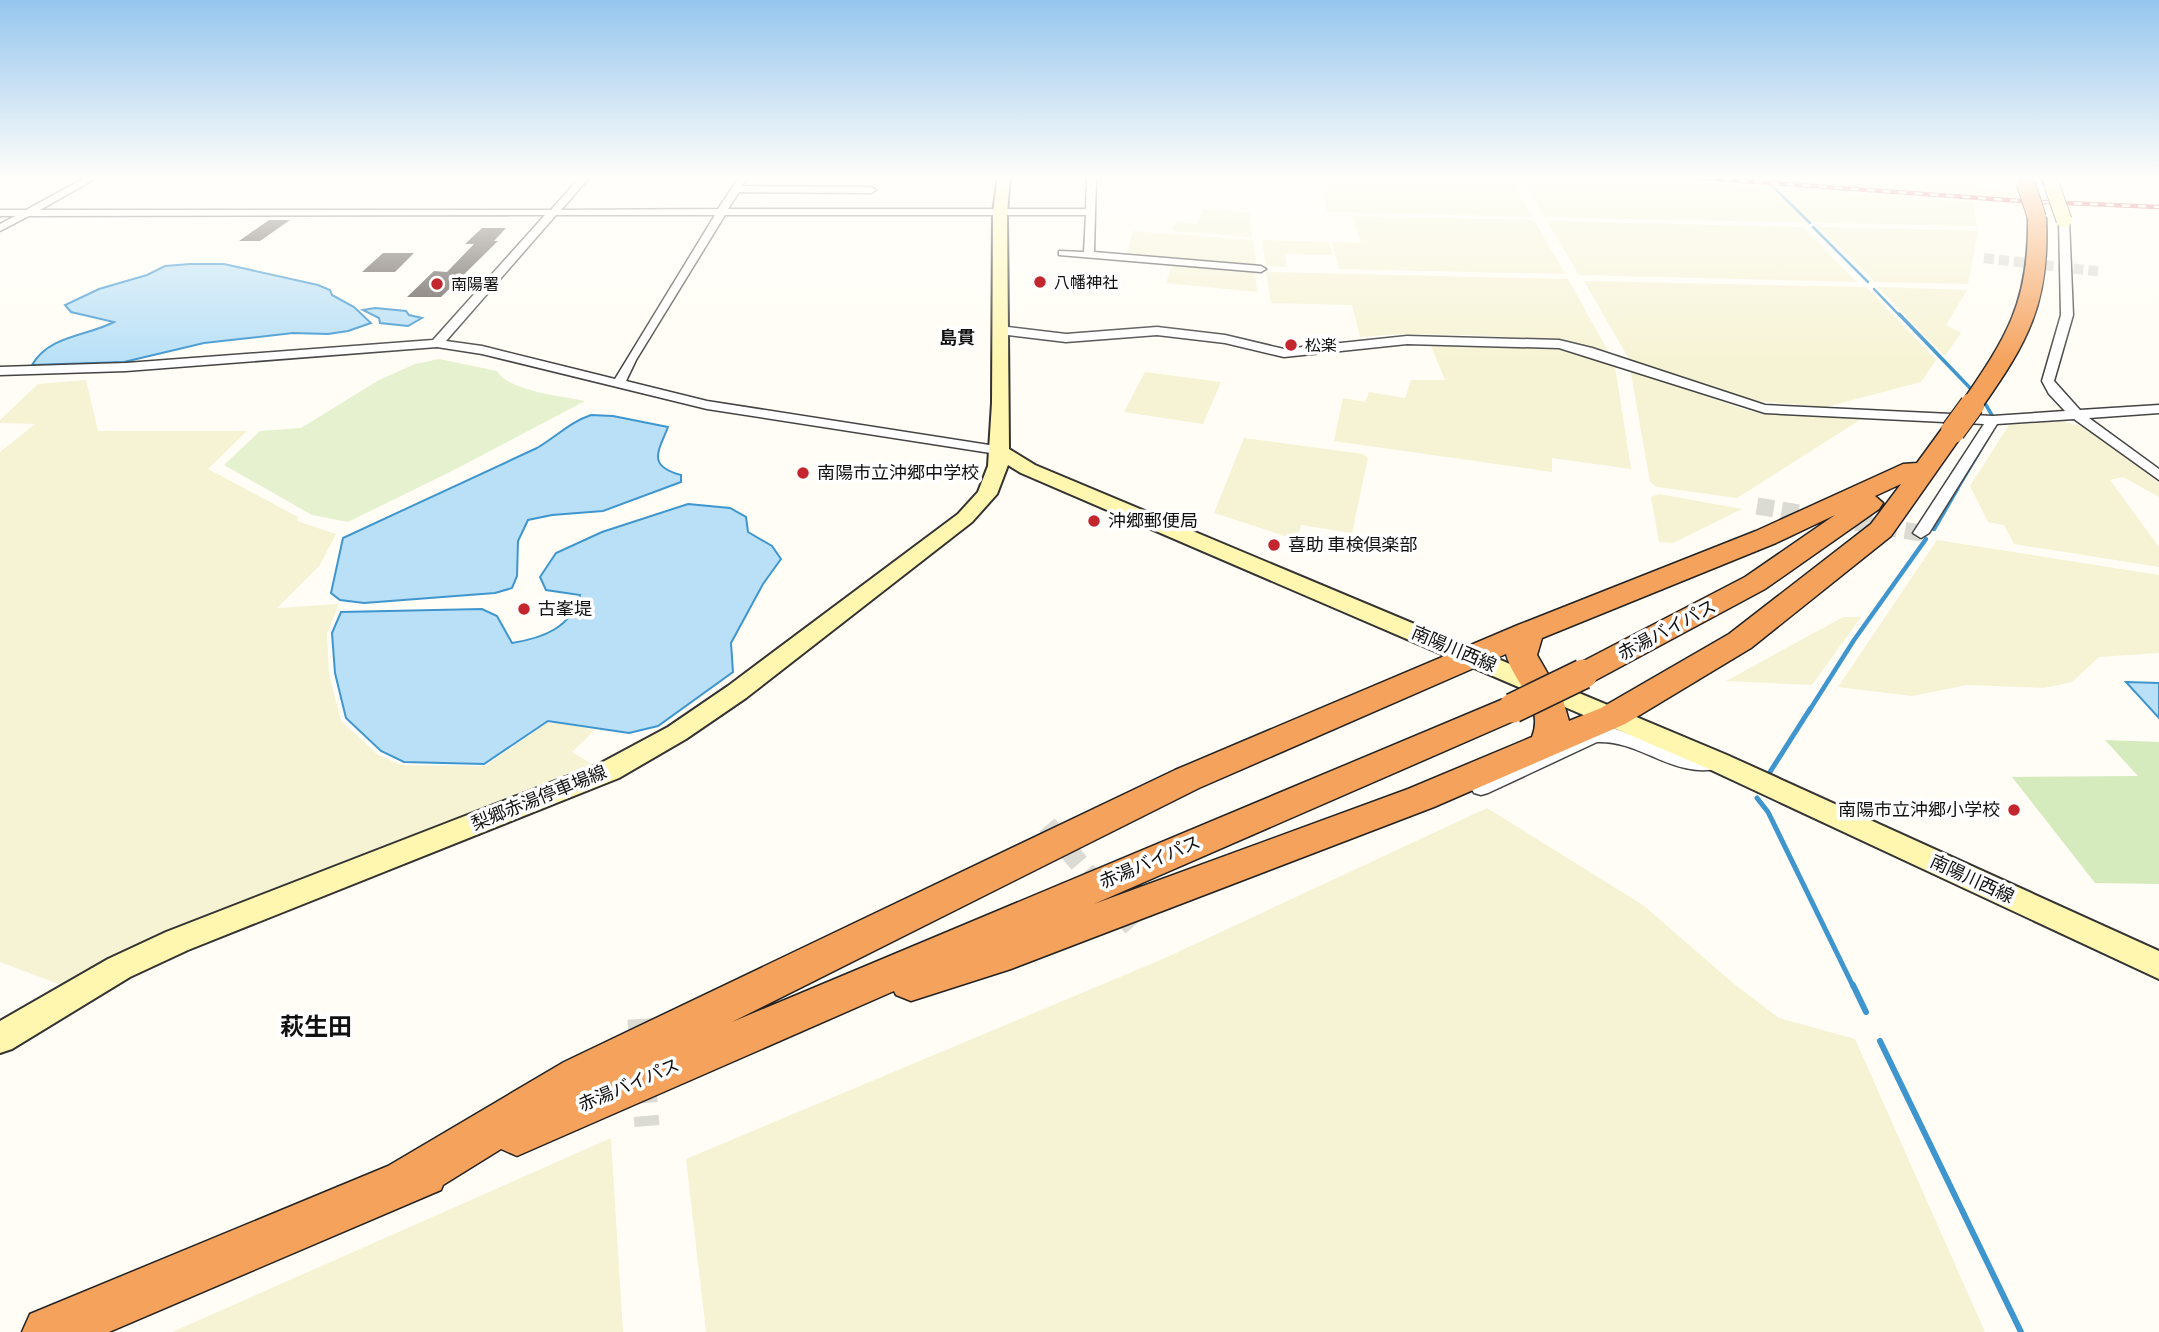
<svg xmlns="http://www.w3.org/2000/svg" width="2159" height="1332" font-family="Literata,'Noto Sans JP',serif">
	<style>
		.farmland { fill: #f6f3d4 }
		.green { fill: #d5ebbd }
		.pitch { fill: #e6f2cf }
		.water { fill: #b9e0f7; stroke: #3f96cf; stroke-width: 2 }
		.lines { fill: none; stroke-linecap: round; stroke-linejoin: round }
		.stream-far4 { stroke: #3f96cf; stroke-width: 2.5 }
		.stream-far3 { stroke: #3f96cf; stroke-width: 3.5 }
		.stream-far2 { stroke: #3f96cf; stroke-width: 4.5 }
		.stream-far1 { stroke: #3f96cf; stroke-width: 5 }
		.stream { stroke: #3f96cf; stroke-width: 6 }
		.building { fill: #5a524d }
		.street-tunnel-far3 { stroke: #dbdad3; stroke-width: 10; stroke-dasharray: 10 5; stroke-linecap: butt }
		.street-tunnel-far2 { stroke: #dbdad3; stroke-width: 17; stroke-dasharray: 17 8; stroke-linecap: butt }
		.street-tunnel-far1 { stroke: #dbdad3; stroke-width: 20; stroke-dasharray: 20 10; stroke-linecap: butt }
		.street-tunnel { stroke: #dbdad3; stroke-width: 25; stroke-dasharray: 25 13; stroke-linecap: butt }
		.street-casing { stroke: #444; stroke-width: 3 }
		.secondary-casing { stroke: #333; stroke-width: 4 }
		.highway-casing { stroke: #222; stroke-width: 3 }
		.street { fill: #fff; fill-rule: evenodd }
		.secondary { fill: #fff6b0; fill-rule: evenodd }
		.highway { fill: #f5a25d; fill-rule: evenodd }
		.rail-casing { stroke: #c4262e; stroke-width: 4.5 }
		.rail { stroke: #fff; stroke-width: 2.5; stroke-dasharray: 8; stroke-linecap: butt }
		.secondary-bridge-casing { stroke: #333; stroke-width: 17; stroke-linecap: butt }
		.highway-bridge-far2-casing { stroke: #222; stroke-width: 20; stroke-linecap: butt }
		.highway-bridge-far1-casing { stroke: #222; stroke-width: 26; stroke-linecap: butt }
		.highway-bridge-casing { stroke: #222; stroke-width: 32; stroke-linecap: butt }
		.secondary-bridge { stroke: #fff6b0; stroke-width: 15 }
		.highway-bridge-far2 { stroke: #f5a25d; stroke-width: 18 }
		.highway-bridge-far1 { stroke: #f5a25d; stroke-width: 24 }
		.highway-bridge { stroke: #f5a25d; stroke-width: 29 }
		.poi-dot { fill: #c4262e; stroke: #fff; stroke-width: 2.5 }
		.labels { text-anchor: middle; stroke-width: 7; stroke-linejoin: round; paint-order: stroke }
		.far-poi-label { font-size: 16px; fill: #111; stroke: #fff; text-anchor: start }
		.far-quarter-label { font-size: 18px; font-weight: bold; fill: #111; stroke: #fff }
		.poi-label { font-size: 18px; fill: #111; stroke: #fff; text-anchor: start }
		.street-label { font-size: 18px; fill: #111; stroke: #fff }
		.near-quarter-label { font-size: 24px; font-weight: bold; fill: #111; stroke: #fff }
	</style>
	<rect width="100%" height="100%" fill="#fffdf5"/>
	<g class="farmland">
		<polygon points="1254,176 1509,176 1532,217 1327,212 1322,187 1255,186"/>
		<polygon points="1520,176 1620,176 1974,202 1977,226 1544,217"/>
		<polygon points="1767,176 1968,177 1977,186 2011,193 2014,199 1772,181"/>
		<polygon points="1203,209 1250,213 1252,237 1172,231 1176,222 1198,224"/>
		<polygon points="1353,216 1534,220 1565,274 1339,269 1332,242 1361,243"/>
		<polygon points="1547,221 1803,227 1857,282 1579,275"/>
		<polygon points="1819,227 1978,231 1968,284 1875,282"/>
		<polygon points="1133,231 1253,240 1257,267 1127,256"/>
		<polygon points="1262,240 1329,242 1333,255 1285,254 1287,267 1266,266"/>
		<polygon points="1172,265 1255,272 1257,292 1166,283"/>
		<polygon points="1266,272 1568,279 1608,351 1546,339 1469,335 1398,334 1360,337 1352,305 1271,303"/>
		<polygon points="1584,281 1866,287 1936,360 1921,382 1826,407 1744,400 1629,359"/>
		<polygon points="1878,287 1967,290 1946,325 1961,333 1945,356"/>
		<polygon points="1431,346 1553,348 1587,355 1615,366 1631,469 1552,458 1552,472 1334,441 1343,398 1365,402 1369,392 1405,398 1411,380 1445,380"/>
		<polygon points="1630,368 1748,411 1863,418 1737,498 1657,487 1650,482"/>
		<polygon points="1145,372 1221,382 1203,424 1124,412"/>
		<polygon points="86,380 98,431 247,431 208,469 298,517 297,521 336,534 320,565 277,608 339,604 327,633 329,674 341,721 377,754 401,765 485,766 547,723 560,723 595,730 572,752 593,765 586,771 69,988 0,962 0,452 35,424 0,423 0,420 38,384"/>
		<polygon points="2063,421 2090,429 2159,483 2159,497 2123,477 2110,480 2159,547 2159,567 2014,544 2004,525 1988,522 1970,486 2009,425"/>
		<polygon points="1244,438 1363,454 1368,458 1352,533 1301,525 1297,540 1214,513"/>
		<polygon points="1659,494 1742,509 1673,543 1659,542 1651,497"/>
		<polygon points="1937,540 2159,575 2159,653 2099,657 2072,682 2044,688 1967,685 1912,696 1838,687"/>
		<polygon points="1843,617 1861,617 1812,685 1726,681"/>
		<polygon points="1487,808 1643,905 1733,983 1779,1018 1855,1039 1985,1332 706,1332 686,1159 1165,958"/>
		<polygon points="611,1138 623,1332 172,1332"/>
	</g>
	<polygon class="green" points="2105,740 2159,742 2159,884 2095,883 2012,777 2138,776"/>
	<path class="pitch" d="M439 359 497 371C508 391 563 396 585 401L454 470 348 522 312 515 224 465 260 431 301 428 379 380 415 364Z"/>
	<g class="water">
		<path d="M190 264H224L318 285 330 290 332 295 354 307 371 323 348 331 328 334 293 333 204 343 124 362 32 365C49 335 88 336 114 322L71 312 65 305 99 289 147 275 165 266Z"/>
		<polygon points="375,308 406,311 409,315 422,318 408,326 380,323 379,318 363,310"/>
		<path d="M591 415 613 416 668 427C658 452 647 466 681 475V482L603 511 552 515 528 520 518 541 517 576 512 588 495 593 364 603 340 600 331 593 343 538 537 448C556 437 570 422 591 415Z"/>
		<path d="M688 504 730 508 746 517 748 532 772 546 781 559 763 584 731 643 733 672 658 726 629 733 548 721 484 764 404 762 381 751 346 718 335 673 332 633 341 612 482 609 497 616 512 643C543 638 571 628 580 595L546 590 540 577 556 553 602 532Z"/>
		<polygon points="2126,682 2159,683 2159,718"/>
	</g>
	<g class="lines">
		<g class="stream-far4">
			<polyline points="1762,176 1810,223"/>
			<polyline points="1813,227 1868,282"/>
			<polyline points="1874,289 1900,316"/>
		</g>
		<g class="stream-far3">
			<polyline points="1899,314 1971,389"/>
			<polyline points="1986,405 1993,417"/>
			<polyline points="1956,491 1996,424"/>
		</g>
		<g class="stream-far2">
			<polyline points="1934,529 1957,489"/>
			<polyline points="1809,711 1854,640 1926,539"/>
		</g>
		<g class="stream-far1">
			<polyline points="1770,772 1810,709"/>
			<polyline points="1757,798 1768,812 1853,986"/>
		</g>
		<g class="stream">
			<polyline points="1853,985 1866,1012"/>
			<polyline points="1880,1041 2021,1332"/>
		</g>
	</g>
	<g class="building">
		<polygon points="269,220 290,220 260,241 239,241"/>
		<polygon points="482,228 506,228 494,241 498,241 441,297 407,297 434,271 447,272 474,244 465,244"/>
		<polygon points="383,253 414,253 395,272 362,272"/>
	</g>
	<g class="lines">
		<polyline class="street-tunnel-far3" points="1984,258 2103,272"/>
		<polyline class="street-tunnel-far2" points="1757,506 1921,533"/>
		<polyline class="street-tunnel-far1" points="1047,825 1133,927"/>
		<g class="street-tunnel">
			<polyline points="640,1019 642,1050"/>
			<polyline points="643,1078 647,1126"/>
		</g>
		<g class="street-casing">
			<g id="street">
				<path d="M88 176H100L40 210H551L581 176H591L561 210 718 209 740 176H749L742 186 871 187 876 190 871 193 739 192 728 209H1086L1087 176H1096L1094 252 1261 266 1266 269 1261 272 1059 255V251L1084 252 1086 215H725L636 360 626 381 707 401 1002 447 1004 450 997 454 707 409 482 354 437 347 126 371 0 375V367L126 363 433 340 545 215 29 216 0 231V224L15 216H0V210H26ZM556 215H715L615 379 482 346 446 341Z"/>
				<polygon points="2064,217 2069,220 2073,315 2054,381 2080,410 2159,405 2159,413 2089,418 2159,469 2159,480 2074,419 1997,424 1929,533 1921,538 1913,533 1984,424 1765,413 1559,348 1407,344 1284,357 1225,343 1157,335 1066,342 1000,334 994,330 1000,326 1066,334 1157,327 1225,335 1284,349 1407,336 1559,340 1592,348 1765,405 1993,416 2065,411 2049,394 2042,381 2061,315 2059,220"/>
				<path d="M1613 728 1690 757H1725L1728 762 1725 767C1675 782 1643 740 1597 742L1488 793 1481 795 1474 793 1471 788 1474 783 1587 731Z"/>
			</g>
		</g>
		<g class="secondary-casing">
			<g id="secondary">
				<polygon points="998,176 1010,176 1007,213 1009,449 1035,465 1727,755 2159,951 2159,979 1709,769 1021,473 1008,465 997,494 972,522 746,698 686,739 619,778 188,950 130,977 12,1049 0,1053 0,1021 108,959 166,932 599,764 668,727 728,686 958,514 978,492 988,466 992,403 993,213"/>
				<polygon points="2041,176 2053,176 2059,186 2052,190 2047,189"/>
			</g>
		</g>
		<g class="highway-casing">
			<g id="highway">
				<path d="M2037 213 2046 218C2050 303 2028 342 1980 410H1964L1960 405C2007 337 2029 303 2028 218Z"/>
				<path d="M1953 424 1962 426 1965 431 1891 536 1751 648 1625 724 1434 807 1011 969 911 1001 896 995 894 991 533 1149 517 1156 501 1149 443 1185 441 1190 109 1332H22L30 1314 388 1166 564 1062 1175 770 1518 625 1756 531 1903 464 1917 463 1944 426ZM1901 484 1871 524 1729 634 1601 708 1569 721 1563 700 1537 655 1542 638 1776 543 1835 515 1745 577 1572 667 1567 674 1572 681 1583 684 1594 681 1765 589 1879 509 1883 503 1875 496ZM1506 654C1513 683 1545 704 1532 737L1408 789 1094 904 1525 716 1529 708 1525 700 1513 697 1501 700 732 1022 1199 788Z"/>
			</g>
		</g>
		<use href="#street" class="street"/>
		<use href="#secondary" class="secondary"/>
		<use href="#highway" class="highway"/>
		<g class="rail-casing">
			<polyline id="rail" points="1675,176 2021,201 2159,207"/>
		</g>
		<use href="#rail" class="rail"/>
		<g class="secondary-bridge-casing">
			<polyline id="secondary-bridge" points="2052,186 2064,220"/>
		</g>
		<g class="highway-bridge-far2-casing">
			<polyline id="highway-bridge-far2" points="2026,184 2037,218"/>
		</g>
		<g class="highway-bridge-far1-casing">
			<polyline id="highway-bridge-far1" points="1953,431 1972,405"/>
		</g>
		<g class="highway-bridge-casing">
			<polyline id="highway-bridge" points="1513,708 1583,674"/>
		</g>
		<use href="#secondary-bridge" class="secondary-bridge"/>
		<use href="#highway-bridge-far2" class="highway-bridge-far2"/>
		<use href="#highway-bridge-far1" class="highway-bridge-far1"/>
		<use href="#highway-bridge" class="highway-bridge"/>
	</g>
	<linearGradient id="sky" x2="0" y2="1"><stop stop-color="#95c6ee"/><stop offset="0.49" stop-color="#fffefa"/><stop offset="1" stop-color="#fffefa" stop-opacity="0"/></linearGradient>
	<rect width="2159" height="362" fill="url(#sky)"/>
	<g class="poi-dot">
		<circle cx="1040" cy="282" r="7"/>
		<circle cx="437" cy="284" r="7"/>
		<circle cx="1291" cy="345" r="7"/>
		<circle cx="803" cy="473" r="7"/>
		<circle cx="1094" cy="521" r="7"/>
		<circle cx="1274" cy="545" r="7"/>
		<circle cx="524" cy="609" r="7"/>
		<circle cx="2014" cy="810" r="7"/>
	</g>
	<g class="labels">
		<g class="far-poi-label">
			<text x="1054" y="288">八幡神社</text>
			<text x="451" y="290">南陽署</text>
			<text x="1305" y="351">松楽</text>
		</g>
		<g class="far-quarter-label">
			<text x="957" y="344">島貫</text>
		</g>
		<g class="poi-label">
			<text x="817" y="479">南陽市立沖郷中学校</text>
			<text x="1108" y="527">沖郷郵便局</text>
			<text x="1288" y="551">喜助 車検倶楽部</text>
			<text x="538" y="615">古峯堤</text>
			<text x="2000" y="816" text-anchor="end">南陽市立沖郷小学校</text>
		</g>
		<g class="street-label">
			<text transform="translate(1667 630) rotate(-28)" y="6">赤湯バイパス</text>
			<text transform="translate(1454 649) rotate(23)" y="6">南陽川西線</text>
			<text transform="translate(539 798) rotate(-22)" y="6">梨郷赤湯停車場線</text>
			<text transform="translate(1150 862) rotate(-23)" y="6">赤湯バイパス</text>
			<text transform="translate(1972 879) rotate(25)" y="6">南陽川西線</text>
			<text transform="translate(629 1085) rotate(-23)" y="6">赤湯バイパス</text>
		</g>
		<g class="near-quarter-label">
			<text x="316" y="1035">萩生田</text>
		</g>
	</g>
</svg>
